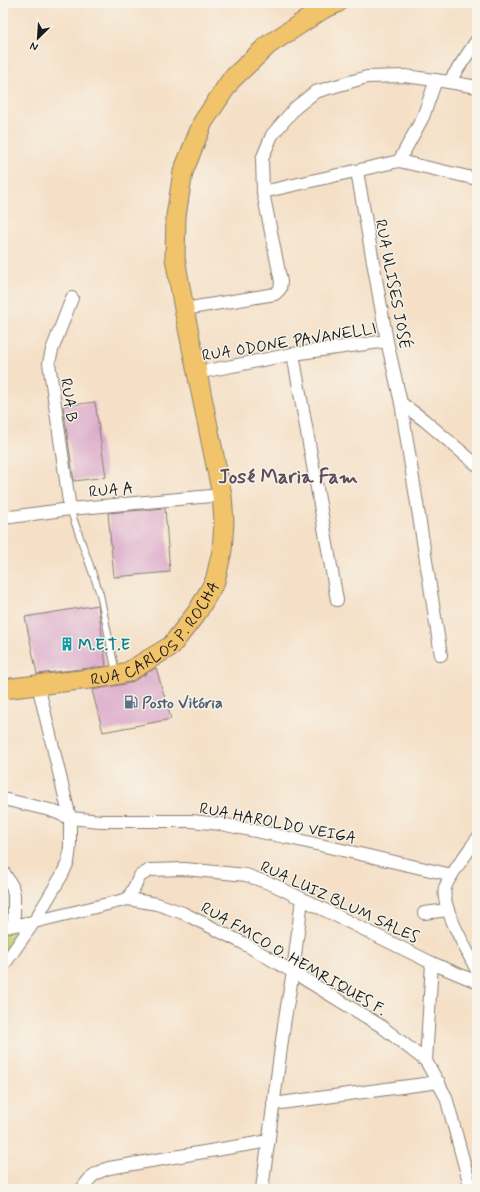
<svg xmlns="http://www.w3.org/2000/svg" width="480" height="1192" font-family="Mynerve,sans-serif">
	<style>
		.green { fill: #c3d174; stroke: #707648 }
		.building { fill: #dbaaca }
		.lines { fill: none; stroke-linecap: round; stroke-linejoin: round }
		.lane-casing { stroke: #887e72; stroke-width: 8 }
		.street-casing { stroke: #887e72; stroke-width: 14 }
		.primary-casing { stroke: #887e72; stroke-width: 21 }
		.lane { stroke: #fff; stroke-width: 6 }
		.street { stroke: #fff; stroke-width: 12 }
		.primary { stroke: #f1c36a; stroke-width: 19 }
		.labels { text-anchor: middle; stroke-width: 3; stroke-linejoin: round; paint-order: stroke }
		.street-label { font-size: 16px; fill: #1c1c1c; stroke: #f7f3e8 }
		.culture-label { font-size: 16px; font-weight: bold; fill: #0d838f; stroke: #f7f3e8; text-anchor: start }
		.service-label { font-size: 16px; font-weight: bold; fill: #4e5e75; stroke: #f7f3e8; text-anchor: start }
		.district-label { font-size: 20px; font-weight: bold; fill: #5f4e59; stroke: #f7f3e8 }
	</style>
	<rect width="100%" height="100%" fill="#f7f3e8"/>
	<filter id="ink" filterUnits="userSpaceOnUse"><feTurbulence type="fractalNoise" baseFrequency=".025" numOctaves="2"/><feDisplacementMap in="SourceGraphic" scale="8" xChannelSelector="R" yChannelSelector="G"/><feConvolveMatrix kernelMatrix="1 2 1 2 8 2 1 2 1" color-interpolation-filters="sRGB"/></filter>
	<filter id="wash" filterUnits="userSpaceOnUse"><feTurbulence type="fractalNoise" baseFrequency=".012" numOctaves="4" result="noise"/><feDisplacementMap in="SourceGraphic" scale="16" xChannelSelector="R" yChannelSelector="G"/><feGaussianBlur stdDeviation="0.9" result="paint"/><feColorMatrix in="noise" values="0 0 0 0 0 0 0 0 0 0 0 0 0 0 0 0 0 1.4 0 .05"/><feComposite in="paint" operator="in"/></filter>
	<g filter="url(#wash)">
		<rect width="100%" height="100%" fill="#f5e0c7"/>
		<polygon class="green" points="12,929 16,935 3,957 3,933"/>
		<g id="blocks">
			<g class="building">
				<polygon points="95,402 106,477 74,481 63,406"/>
				<polygon points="165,508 170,572 114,577 108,513"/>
				<polygon points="98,605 106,666 37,674 25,617"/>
				<polygon points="156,668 171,719 103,732 92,690 130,683"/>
			</g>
		</g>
	</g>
	<g filter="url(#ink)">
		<use href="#blocks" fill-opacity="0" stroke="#887e72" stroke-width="1"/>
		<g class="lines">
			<g class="lane-casing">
				<polyline id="lane" points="70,509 100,594 116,673"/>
			</g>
			<g class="street-casing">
				<g id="street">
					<polyline points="449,82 477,40"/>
					<polyline points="399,161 423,117 436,80"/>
					<polyline points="357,171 387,341 401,403 441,655"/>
					<polyline points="263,192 399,161 477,179"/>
					<polyline points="184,309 275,294 280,289 281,282 263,192 262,159 272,135 295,108 315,92 367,77 405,76 449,82 477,87"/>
					<polyline points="293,354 337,600"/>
					<polyline points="196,373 293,354 387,341"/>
					<polyline points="401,403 424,420 477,465"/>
					<polyline points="70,509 49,363 52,350 72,298"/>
					<polyline points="3,518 70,509 222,495"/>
					<polyline points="3,799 50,810 70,818 101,821 191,821 221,824 285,837 452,875"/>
					<path d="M477 839C470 849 448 877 445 888 440 906 469 953 477 971"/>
					<polyline points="3,871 12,886 14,895 14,924"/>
					<polyline points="128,899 140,876 150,870 185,869 246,875 274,885 432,963 477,982"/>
					<polyline points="424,913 448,910"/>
					<polyline points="3,927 34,922 128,899 157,904 183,913 243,943 293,972 381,1026 426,1061 446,1097 471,1189"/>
					<polyline points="3,966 34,922 62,875 68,862 70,847 70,818 38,685"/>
					<polyline points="426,1061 432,963"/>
					<polyline points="273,1104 439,1082"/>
					<path d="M82 1189C91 1176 94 1173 109 1168L269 1141"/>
					<polyline points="262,1189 285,1018 293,972 302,899"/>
				</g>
			</g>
			<g class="primary-casing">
				<g id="primary">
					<path id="s1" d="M3 689 106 677 128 672 171 646 198 611 215 581 222 551 224 522 222 495 184 309 175 258 176 216 183 172 203 122 231 80 268 45 323 9 337 3"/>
				</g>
			</g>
			<use href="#lane" class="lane"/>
			<use href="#street" class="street"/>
			<use href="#primary" class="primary"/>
		</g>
	</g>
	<defs>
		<g id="building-bare" transform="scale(1.08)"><path d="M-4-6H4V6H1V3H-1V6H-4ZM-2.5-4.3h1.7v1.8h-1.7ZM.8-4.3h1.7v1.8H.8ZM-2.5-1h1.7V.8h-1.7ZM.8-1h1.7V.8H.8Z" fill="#0f9aa8" stroke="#f7f3e8" stroke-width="2.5" paint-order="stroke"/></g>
		<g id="fuel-bare" transform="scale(1.08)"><path d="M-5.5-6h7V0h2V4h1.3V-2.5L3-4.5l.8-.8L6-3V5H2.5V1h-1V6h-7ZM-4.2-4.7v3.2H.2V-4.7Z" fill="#5c6f8a" stroke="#f7f3e8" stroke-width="2.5" paint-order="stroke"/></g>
	</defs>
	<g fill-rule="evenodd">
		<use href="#building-bare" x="67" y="644"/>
		<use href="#fuel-bare" x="131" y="702"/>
	</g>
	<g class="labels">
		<g class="street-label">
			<text transform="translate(394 284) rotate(79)" y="6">RUA ULISES JOSÉ</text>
			<text transform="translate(289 341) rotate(-9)" y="6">RUA ODONE PAVANELLI</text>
			<text transform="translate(70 400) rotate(82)" y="6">RUA B</text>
			<text transform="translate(111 489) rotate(-5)" y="6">RUA A</text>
			<text dy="6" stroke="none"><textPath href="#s1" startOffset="171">RUA CARLOS P. ROCHA</textPath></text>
			<text transform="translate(278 822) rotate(11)" y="6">RUA HAROLDO VEIGA</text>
			<text transform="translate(340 901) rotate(25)" y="6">RUA LUIZ BLUM SALES</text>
			<text transform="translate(294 958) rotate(30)" y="6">RUA FMCO O. HEMRIQUES F.</text>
		</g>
		<g class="culture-label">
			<text x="78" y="650">M.E.T.E</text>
		</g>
		<g class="service-label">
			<text x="142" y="708">Posto Vitória</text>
		</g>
		<g class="district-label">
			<text x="288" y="483">José Maria Fam</text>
		</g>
	</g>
	<rect width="480" height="1192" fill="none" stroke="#f7f3e8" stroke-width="16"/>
	<g transform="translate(38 38) rotate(205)" stroke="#f7f3e8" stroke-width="3" paint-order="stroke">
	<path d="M0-3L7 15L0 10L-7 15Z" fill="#1c1c1c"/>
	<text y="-6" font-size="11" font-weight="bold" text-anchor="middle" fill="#1c1c1c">N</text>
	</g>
</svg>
